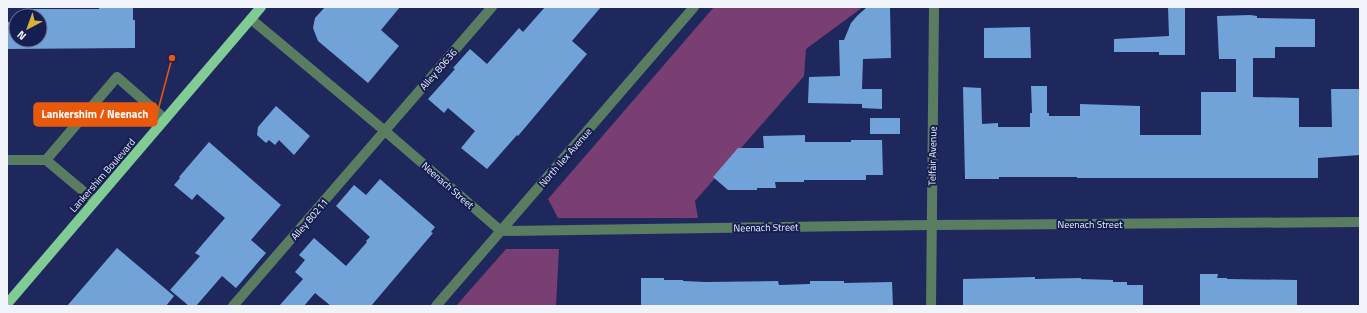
<svg xmlns="http://www.w3.org/2000/svg" width="1367" height="313" font-family="'Titillium Web',sans-serif">
	<style>
		.green { fill: #793e72 }
		.building { fill: #72a3d8 }
		.lines { fill: none; stroke-linecap: round; stroke-linejoin: round }
		.minor { stroke: #5a7d62; stroke-width: 10 }
		.major { stroke: #81cb94; stroke-width: 10 }
		.labels { text-anchor: middle; stroke-width: 4; stroke-linejoin: round; paint-order: stroke }
		.street-label { font-size: 10px; fill: #f0f3f9; stroke: #151e51 }
		.leader { fill: none; stroke: #e8590c; stroke-width: 1.5 }
		.callout-dot { fill: #e8590c; stroke: #151e51; stroke-width: 1.5 }
		.callout { fill: #e8590c; stroke: #e8590c; stroke-width: 1.5 }
		.callout-label { font-size: 11px; text-anchor: middle; font-weight: bold; fill: #fff }
	</style>
	<rect width="100%" height="100%" fill="#1e285d"/>
	<g class="green">
		<polygon points="714,7 863,7 806,49 804,76 695,201 698,218 558,218 548,199"/>
		<polygon points="506,249 559,249 556,306 456,306"/>
	</g>
	<g class="building">
		<polygon points="99,7 133,7 133,20 135,20 135,48 7,49 7,22 16,22 16,40 40,40 40,16 30,16 30,9 99,9"/>
		<polygon points="325,7 400,7 381,30 399,46 368,83 318,41 313,28 315,18"/>
		<polygon points="545,7 601,7 572,41 587,54 518,136 517,135 487,169 461,148 475,131 448,108 444,113 428,99 455,69 453,68 470,49 487,64 519,28 523,32"/>
		<polygon points="867,7 890,7 891,58 863,59 862,89 882,89 882,109 862,108 862,104 808,103 809,77 840,76 839,40 844,40 851,23 857,16"/>
		<polygon points="1168,7 1185,7 1185,55 1159,55 1159,52 1114,52 1114,39 1169,36"/>
		<polygon points="1250,15 1257,16 1257,18 1315,19 1315,47 1275,47 1275,58 1253,58 1253,97 1299,98 1299,127 1332,127 1331,89 1360,89 1360,155 1318,158 1318,178 1077,178 1077,177 999,177 999,179 965,179 963,87 981,88 982,124 998,123 998,127 1030,127 1030,113 1032,113 1031,86 1047,86 1047,113 1049,113 1049,116 1080,116 1080,104 1140,106 1140,135 1201,135 1201,92 1236,92 1236,59 1219,59 1217,16"/>
		<polygon points="1030,27 1031,58 984,58 984,28"/>
		<polygon points="276,106 310,136 294,155 279,140 275,145 269,140 266,143 257,135 258,127"/>
		<rect x="870" y="118" width="30" height="16"/>
		<polygon points="805,135 805,142 851,142 851,140 882,140 883,175 866,175 866,180 804,180 804,182 775,182 776,188 757,188 757,190 728,190 713,177 738,148 764,148 763,136"/>
		<polygon points="209,142 281,205 251,240 266,253 236,288 222,276 196,306 189,306 170,290 200,256 195,253 225,218 197,194 192,200 174,185 180,178 179,177"/>
		<polygon points="380,179 435,227 431,232 433,233 371,306 331,306 315,293 304,306 279,306 303,279 295,272 305,260 299,255 314,238 346,266 367,242 366,241 370,237 336,206 354,185 366,195"/>
		<polygon points="117,248 174,296 166,306 67,306"/>
		<polygon points="1200,274 1218,274 1217,278 1227,278 1227,279 1297,280 1297,306 1200,306"/>
		<polygon points="1035,277 1035,279 1081,278 1081,279 1113,280 1113,282 1127,282 1127,285 1143,285 1143,306 963,306 963,279"/>
		<polygon points="641,278 664,278 664,280 683,280 683,281 706,282 778,281 779,285 810,284 810,281 844,281 844,283 892,282 893,306 641,306"/>
	</g>
	<g class="lines">
		<g class="minor">
			<polyline points="251,19 385,131 501,231 931,225 1360,222"/>
			<polyline points="7,160 46,160"/>
			<polyline points="95,201 46,160 117,77 165,119"/>
			<polyline points="233,306 492,7"/>
			<polyline points="436,306 694,7"/>
			<polyline points="931,306 934,7"/>
		</g>
		<polyline class="major" points="7,304 261,7"/>
	</g>
	<g class="labels">
		<g class="street-label">
			<text transform="translate(438 69) rotate(-49)" y="4">Alley 80636</text>
			<text transform="translate(932 156) rotate(-89)" y="4">Telfair Avenue</text>
			<text transform="translate(565 157) rotate(-49)" y="4">North Ilex Avenue</text>
			<text transform="translate(102 175) rotate(-49)" y="4">Lankershim Boulevard</text>
			<text transform="translate(448 185) rotate(41)" y="4">Neenach Street</text>
			<text transform="translate(309 219) rotate(-49)" y="4">Alley 80211</text>
			<text x="1090" y="228">Neenach Street</text>
			<text transform="translate(766 227) rotate(-1)" y="4">Neenach Street</text>
		</g>
	</g>
	<path class="leader" d="M172 58L157 114"/>
	<circle class="callout-dot" cx="172" cy="58" r="4"/>
	<rect class="callout" x="34" y="103" width="123" height="23" rx="4"/>
	<g class="callout-label">
		<text x="95" y="118">Lankershim / Neenach</text>
	</g>
	<rect width="1367" height="313" fill="none" stroke="#f0f3f9" stroke-width="16"/>
	<g transform="translate(28 28) rotate(221)"><circle r="19" fill="#151e51" stroke="#6d7394"/>
	<path d="M0-3L7 15L0 10L-7 15Z" fill="#d9b334"/>
	<text y="-6" font-size="11" font-weight="bold" text-anchor="middle" fill="#f0f3f9">N</text>
	</g>
</svg>
